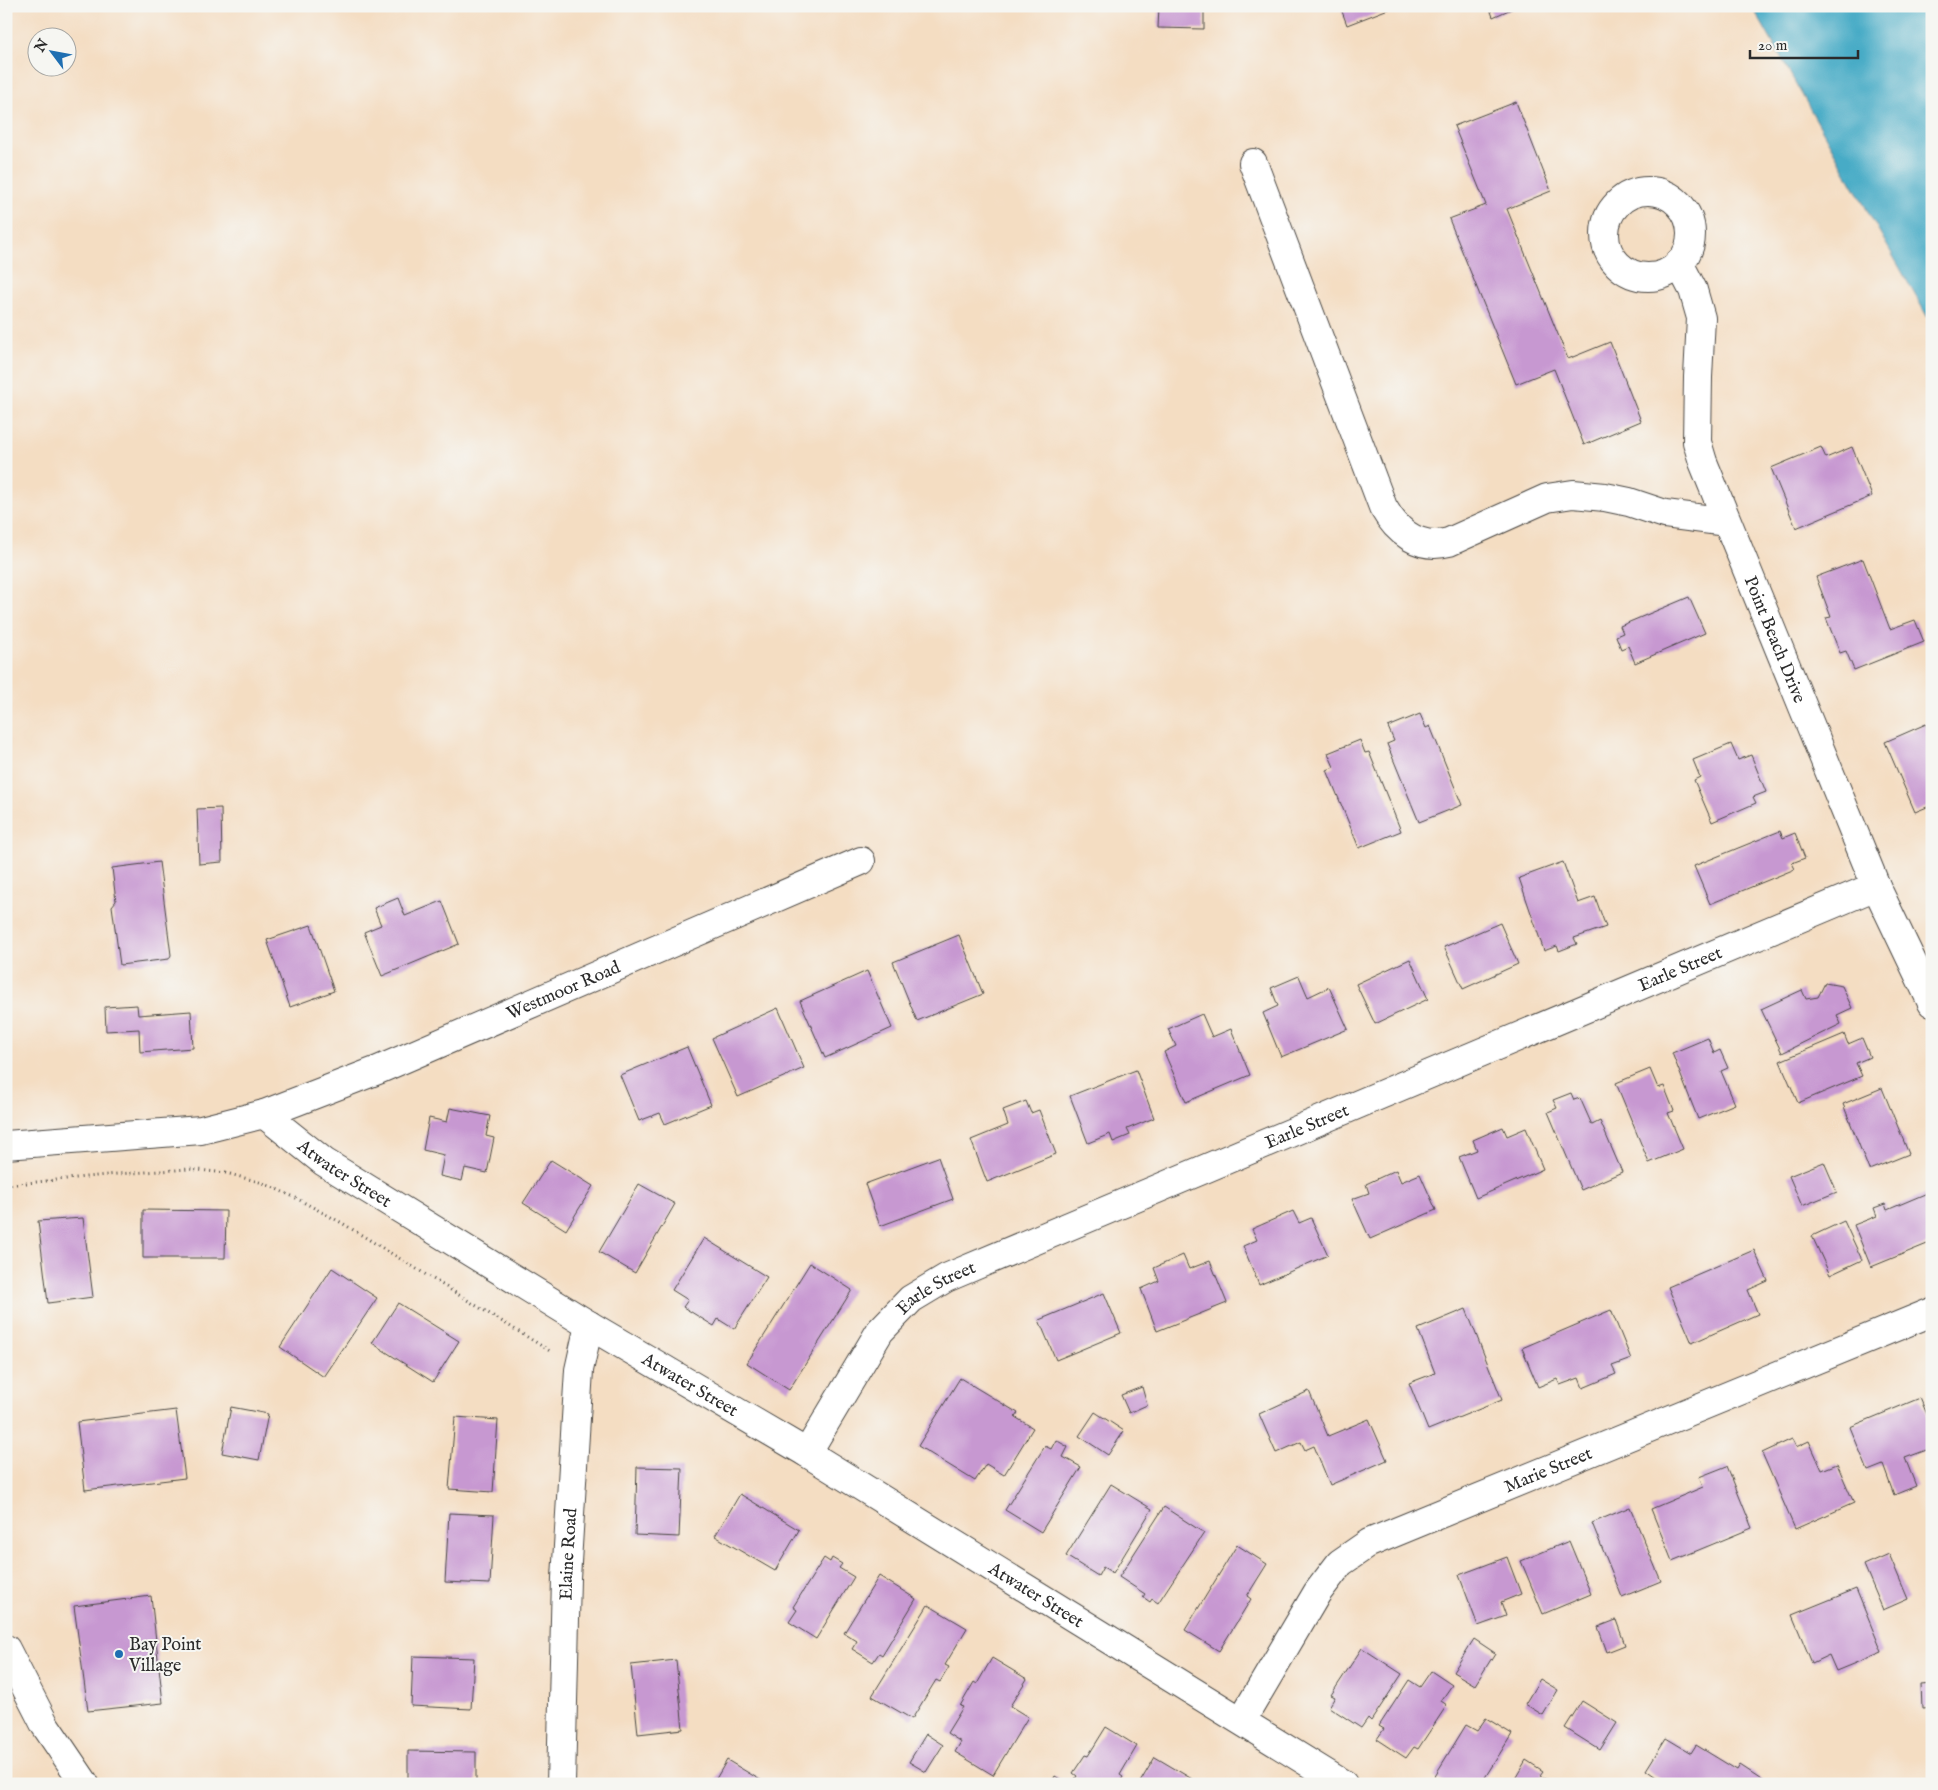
<svg xmlns="http://www.w3.org/2000/svg" width="1938" height="1790" font-family="'IM FELL English',serif">
	<style>
		.water { fill: #46abc6; stroke: #386b78 }
		.building { fill: #c798d1 }
		.lines { fill: none; stroke-linecap: round; stroke-linejoin: round }
		.minor-casing { stroke: #494642; stroke-width: 30 }
		.path { stroke: #494642; stroke-width: 3; stroke-dasharray: 1 4; stroke-linecap: butt }
		.minor { stroke: #fff; stroke-width: 28 }
		.poi-dot { fill: #1f6fb2; stroke: #f6f6f2; stroke-width: 2 }
		.labels { text-anchor: middle; stroke-width: 4; stroke-linejoin: round; paint-order: stroke }
		.street-label { font-size: 18px; fill: #2b2b2b; stroke: #f6f6f2 }
		.poi-label { font-size: 18px; fill: #2b2b2b; stroke: #f6f6f2; text-anchor: start }
	</style>
	<rect width="100%" height="100%" fill="#f6f6f2"/>
	<filter id="ink" filterUnits="userSpaceOnUse"><feTurbulence type="fractalNoise" baseFrequency=".02" numOctaves="2"/><feDisplacementMap in="SourceGraphic" scale="10" xChannelSelector="R" yChannelSelector="G"/><feConvolveMatrix kernelMatrix="1 2 1 2 8 2 1 2 1" color-interpolation-filters="sRGB"/></filter>
	<filter id="wash" filterUnits="userSpaceOnUse"><feTurbulence type="fractalNoise" baseFrequency=".0096" numOctaves="4" result="noise"/><feDisplacementMap in="SourceGraphic" scale="20" xChannelSelector="R" yChannelSelector="G"/><feGaussianBlur stdDeviation="1.12" result="paint"/><feColorMatrix in="noise" values="0 0 0 0 0 0 0 0 0 0 0 0 0 0 0 0 0 1.4 0 .05"/><feComposite in="paint" operator="in"/></filter>
	<g filter="url(#wash)">
		<rect width="100%" height="100%" fill="#f4ddc2"/>
		<polygon class="water" points="1752,6 1932,6 1932,325"/>
		<g id="blocks">
			<g class="building">
				<polygon points="1159,6 1204,6 1204,29 1158,28"/>
				<polygon points="1340,6 1390,6 1391,8 1347,25"/>
				<polygon points="1489,6 1518,6 1493,17"/>
				<polygon points="1516,102 1551,191 1507,209 1568,359 1610,342 1641,421 1584,445 1554,369 1516,384 1449,219 1486,205 1454,126"/>
				<polygon points="1821,447 1826,458 1852,447 1872,496 1796,528 1771,468"/>
				<polygon points="1863,559 1890,629 1915,620 1924,642 1854,670 1846,651 1840,653 1826,618 1831,617 1816,577"/>
				<polygon points="1689,597 1705,633 1635,663 1628,646 1621,649 1616,636 1623,633 1620,626"/>
				<polygon points="1420,714 1426,728 1430,726 1462,805 1419,822 1387,744 1394,741 1388,727"/>
				<polygon points="1926,724 1932,739 1932,805 1915,812 1885,742"/>
				<polygon points="1360,740 1365,753 1369,752 1401,831 1359,848 1327,770 1334,767 1328,753"/>
				<polygon points="1731,744 1738,760 1751,755 1766,792 1753,797 1756,803 1712,822 1694,780 1700,777 1693,760"/>
				<polygon points="221,808 222,862 199,864 197,809"/>
				<polygon points="1780,831 1783,838 1795,833 1805,858 1792,863 1795,869 1710,904 1694,866"/>
				<polygon points="159,862 171,955 169,959 120,965 112,906 116,901 112,868"/>
				<polygon points="1563,862 1578,903 1595,897 1606,927 1574,938 1577,944 1559,951 1557,946 1544,951 1519,878"/>
				<polygon points="398,898 405,916 442,901 459,944 382,976 364,932 381,925 374,908"/>
				<polygon points="1500,923 1518,964 1463,989 1444,947"/>
				<polygon points="311,925 334,991 290,1007 267,940"/>
				<polygon points="959,935 983,994 917,1021 893,962"/>
				<polygon points="1410,959 1428,999 1375,1024 1356,984"/>
				<polygon points="867,971 892,1028 825,1058 800,1001"/>
				<polygon points="1299,976 1308,997 1329,987 1348,1029 1281,1057 1263,1013 1278,1006 1271,988"/>
				<polygon points="1825,983 1842,986 1852,1008 1837,1015 1841,1024 1782,1053 1761,1009 1802,990 1806,999 1818,997"/>
				<polygon points="137,1005 138,1015 191,1011 193,1048 140,1052 139,1029 106,1031 105,1007"/>
				<polygon points="778,1008 804,1068 738,1097 712,1038"/>
				<polygon points="1202,1014 1212,1037 1231,1029 1250,1075 1186,1102 1164,1052 1176,1046 1168,1029"/>
				<polygon points="1844,1034 1848,1044 1862,1038 1870,1057 1856,1063 1862,1076 1798,1103 1780,1061"/>
				<polygon points="1708,1038 1714,1053 1720,1050 1728,1068 1721,1071 1735,1104 1698,1119 1672,1053"/>
				<polygon points="687,1047 711,1105 665,1124 660,1113 639,1121 620,1075"/>
				<polygon points="1650,1069 1658,1088 1664,1086 1674,1111 1668,1113 1683,1149 1649,1163 1616,1083"/>
				<polygon points="1136,1070 1154,1118 1127,1129 1130,1135 1113,1142 1110,1134 1088,1143 1070,1096"/>
				<polygon points="1882,1088 1909,1154 1869,1170 1843,1104"/>
				<polygon points="1571,1093 1574,1100 1580,1098 1592,1125 1600,1121 1622,1172 1581,1190 1548,1112 1557,1108 1553,1100"/>
				<polygon points="1026,1101 1031,1113 1039,1110 1056,1154 987,1182 971,1140 1008,1125 1003,1110"/>
				<polygon points="450,1108 490,1116 486,1136 494,1138 487,1173 465,1168 462,1181 440,1176 444,1155 423,1150 429,1118 447,1122"/>
				<polygon points="1503,1127 1507,1136 1526,1128 1543,1169 1476,1198 1459,1157 1477,1150 1473,1140"/>
				<polygon points="938,1157 953,1199 880,1226 865,1184"/>
				<polygon points="551,1160 593,1186 566,1230 523,1203"/>
				<polygon points="1824,1162 1837,1192 1802,1206 1789,1176"/>
				<polygon points="1396,1170 1401,1182 1420,1174 1436,1210 1370,1239 1352,1199 1369,1193 1366,1184"/>
				<polygon points="639,1184 675,1204 635,1273 599,1252"/>
				<polygon points="1932,1191 1932,1242 1871,1267 1854,1225 1877,1216 1874,1208 1885,1204 1887,1210"/>
				<polygon points="143,1210 226,1211 225,1258 143,1258"/>
				<polygon points="1293,1211 1299,1223 1311,1218 1328,1255 1259,1285 1243,1246 1257,1240 1252,1229"/>
				<polygon points="83,1218 93,1297 48,1303 38,1221"/>
				<polygon points="1844,1221 1862,1260 1830,1275 1812,1236"/>
				<polygon points="704,1238 767,1277 734,1329 718,1319 714,1326 683,1307 688,1300 672,1290"/>
				<polygon points="1754,1250 1768,1281 1748,1290 1758,1314 1692,1343 1668,1287"/>
				<polygon points="1183,1255 1189,1269 1210,1261 1227,1303 1157,1331 1141,1289 1159,1281 1154,1268"/>
				<polygon points="810,1263 852,1290 789,1390 747,1363"/>
				<polygon points="332,1268 377,1298 324,1377 280,1347"/>
				<polygon points="1104,1293 1121,1333 1056,1360 1039,1320"/>
				<polygon points="398,1303 459,1341 433,1382 372,1343"/>
				<polygon points="1466,1309 1502,1400 1428,1430 1409,1383 1435,1373 1418,1329"/>
				<polygon points="1611,1310 1631,1359 1612,1366 1616,1374 1583,1388 1579,1378 1560,1385 1557,1379 1538,1387 1522,1348"/>
				<polygon points="960,1378 1018,1413 1015,1417 1033,1428 1004,1475 986,1464 975,1481 918,1446"/>
				<polygon points="1142,1387 1147,1405 1129,1413 1121,1395"/>
				<polygon points="1309,1391 1328,1436 1369,1419 1387,1460 1330,1485 1314,1446 1305,1450 1301,1442 1276,1453 1259,1414"/>
				<polygon points="1920,1398 1932,1426 1932,1448 1905,1458 1916,1486 1894,1495 1883,1465 1868,1471 1850,1427"/>
				<polygon points="231,1407 268,1414 259,1460 222,1453"/>
				<polygon points="176,1410 185,1478 85,1490 77,1422"/>
				<polygon points="1095,1412 1124,1431 1108,1455 1079,1436"/>
				<polygon points="455,1417 498,1420 493,1492 449,1489"/>
				<polygon points="1792,1439 1796,1447 1809,1441 1822,1470 1837,1464 1854,1503 1795,1529 1762,1453"/>
				<polygon points="1056,1440 1068,1447 1063,1457 1081,1467 1041,1532 1005,1510 1045,1446 1051,1449"/>
				<polygon points="1727,1466 1752,1528 1672,1561 1651,1509 1703,1487 1699,1477"/>
				<polygon points="637,1467 682,1468 679,1537 635,1535"/>
				<polygon points="1111,1484 1152,1509 1113,1573 1103,1567 1098,1576 1066,1556"/>
				<polygon points="740,1494 799,1530 775,1571 715,1536"/>
				<polygon points="1164,1507 1204,1533 1158,1603 1152,1599 1150,1602 1143,1597 1145,1594 1119,1577"/>
				<polygon points="1630,1507 1661,1581 1622,1597 1592,1523"/>
				<polygon points="449,1513 494,1515 490,1584 445,1582"/>
				<polygon points="1569,1541 1591,1594 1543,1614 1521,1561"/>
				<polygon points="1237,1545 1267,1564 1247,1596 1251,1599 1219,1651 1185,1630"/>
				<polygon points="1889,1554 1908,1599 1883,1610 1864,1565"/>
				<polygon points="1507,1557 1521,1594 1501,1602 1506,1616 1478,1626 1459,1575"/>
				<polygon points="824,1558 830,1562 832,1558 842,1564 839,1568 854,1577 816,1639 789,1622 797,1610 793,1607"/>
				<polygon points="879,1576 916,1599 882,1655 879,1653 873,1662 852,1649 857,1641 844,1633"/>
				<polygon points="1856,1589 1882,1652 1836,1671 1829,1655 1812,1663 1792,1615"/>
				<polygon points="151,1596 163,1703 88,1711 74,1606"/>
				<polygon points="928,1605 967,1628 945,1665 949,1667 940,1682 936,1680 912,1719 872,1696"/>
				<polygon points="1616,1620 1625,1645 1607,1652 1598,1627"/>
				<polygon points="1474,1639 1495,1653 1475,1685 1453,1672"/>
				<polygon points="1362,1648 1402,1674 1371,1721 1368,1718 1361,1728 1329,1707 1335,1697 1331,1695"/>
				<polygon points="413,1656 474,1658 471,1709 411,1706"/>
				<polygon points="992,1658 1027,1679 1010,1706 1028,1717 993,1775 955,1752 961,1742 947,1733 963,1707 960,1706 974,1682 977,1684"/>
				<polygon points="676,1660 683,1729 638,1734 631,1665"/>
				<polygon points="1431,1671 1452,1685 1441,1701 1447,1705 1418,1749 1414,1747 1406,1758 1377,1739 1384,1729 1379,1726 1409,1680 1420,1687"/>
				<polygon points="1540,1679 1558,1690 1543,1715 1525,1704"/>
				<polygon points="1932,1684 1932,1707 1922,1708 1921,1685"/>
				<polygon points="1582,1701 1617,1723 1600,1750 1565,1728"/>
				<polygon points="1486,1718 1512,1734 1481,1784 1446,1784 1434,1777 1466,1725 1477,1731"/>
				<polygon points="1106,1727 1137,1746 1120,1775 1123,1777 1119,1784 1072,1784 1077,1776 1073,1773 1085,1755 1088,1756"/>
				<polygon points="926,1734 943,1745 926,1772 909,1762"/>
				<polygon points="1666,1738 1691,1753 1696,1745 1737,1770 1740,1765 1769,1784 1666,1784 1646,1770"/>
				<polygon points="408,1751 476,1752 476,1784 408,1784"/>
				<polygon points="1155,1757 1192,1779 1189,1784 1139,1784"/>
				<polygon points="727,1760 767,1784 713,1784"/>
				<polygon points="1526,1760 1543,1771 1540,1775 1554,1784 1512,1784"/>
				<polygon points="1055,1776 1068,1784 1051,1784"/>
			</g>
		</g>
	</g>
	<g filter="url(#ink)">
		<use href="#blocks" fill-opacity="0" stroke="#494642" stroke-width="1"/>
		<g class="lines">
			<g class="minor-casing">
				<g id="minor">
					<path d="M1253 163 1383 507C1397 532 1419 550 1449 542L1547 498 1573 494 1605 497 1629 502 1665 514 1727 522"/>
					<circle cx="1648" cy="234" r="43"/>
					<path id="s1" d="M1679 263 1693 290 1701 318 1698 377 1697 442 1703 462 1876 886 1932 1003"/>
					<path id="s2" d="M264 1114 378 1070 861 861"/>
					<path id="s3" d="M6 1145 201 1130 264 1114 324 1162 589 1325 807 1453 1343 1784"/>
					<path id="s4" d="M807 1453 880 1331 911 1299 946 1278 1876 886"/>
					<polyline points="6,1649 45,1725 85,1784"/>
					<path id="s5" d="M1242 1720 1317 1593 1340 1563 1369 1543 1932 1312"/>
					<path id="s6" d="M561 1784 566 1578 579 1370 589 1325"/>
				</g>
			</g>
			<polyline class="path" points="6,1185 117,1174 189,1169 226,1173 263,1183 294,1197 342,1223 550,1351"/>
			<use href="#minor" class="minor"/>
		</g>
	</g>
	<circle class="poi-dot" cx="119" cy="1654" r="5"/>
	<g class="labels">
		<g class="street-label">
			<text dy="6" stroke="none"><textPath href="#s1" startOffset="396">Point Beach Drive</textPath></text>
			<text dy="6" stroke="none"><textPath href="#s4" startOffset="1024">Earle Street</textPath></text>
			<text dy="6" stroke="none"><textPath href="#s2" startOffset="324">Westmoor Road</textPath></text>
			<text dy="6" stroke="none"><textPath href="#s4" startOffset="619">Earle Street</textPath></text>
			<text dy="6" stroke="none"><textPath href="#s3" startOffset="361">Atwater Street</textPath></text>
			<text dy="6" stroke="none"><textPath href="#s4" startOffset="214">Earle Street</textPath></text>
			<text dy="6" stroke="none"><textPath href="#s3" startOffset="766">Atwater Street</textPath></text>
			<text dy="6" stroke="none"><textPath href="#s5" startOffset="414">Marie Street</textPath></text>
			<text dy="6" stroke="none"><textPath href="#s6" startOffset="230">Elaine Road</textPath></text>
			<text dy="6" stroke="none"><textPath href="#s3" startOffset="1171">Atwater Street</textPath></text>
		</g>
		<g class="poi-label">
			<text x="129" y="1650">Bay Point<tspan x="129" dy="21">Village</tspan></text>
		</g>
	</g>
	<rect width="1938" height="1790" fill="none" stroke="#f6f6f2" stroke-width="25"/>
	<g transform="translate(52 52) rotate(302)"><circle r="24" fill="#f6f6f2" stroke="#a5a5a2"/>
	<path d="M0-4L9 19L0 12L-9 19Z" fill="#1f6fb2"/>
	<text y="-8" font-size="14" font-weight="bold" text-anchor="middle" fill="#2b2b2b">N</text>
	</g>
	<path d="M1750 50v8h108v-8" fill="none" stroke="#2b2b2b" stroke-width="2.5"/>
	<text x="1758" y="50" font-size="15" fill="#2b2b2b" stroke="#f6f6f2" stroke-width="4" paint-order="stroke">20 m</text>
</svg>
